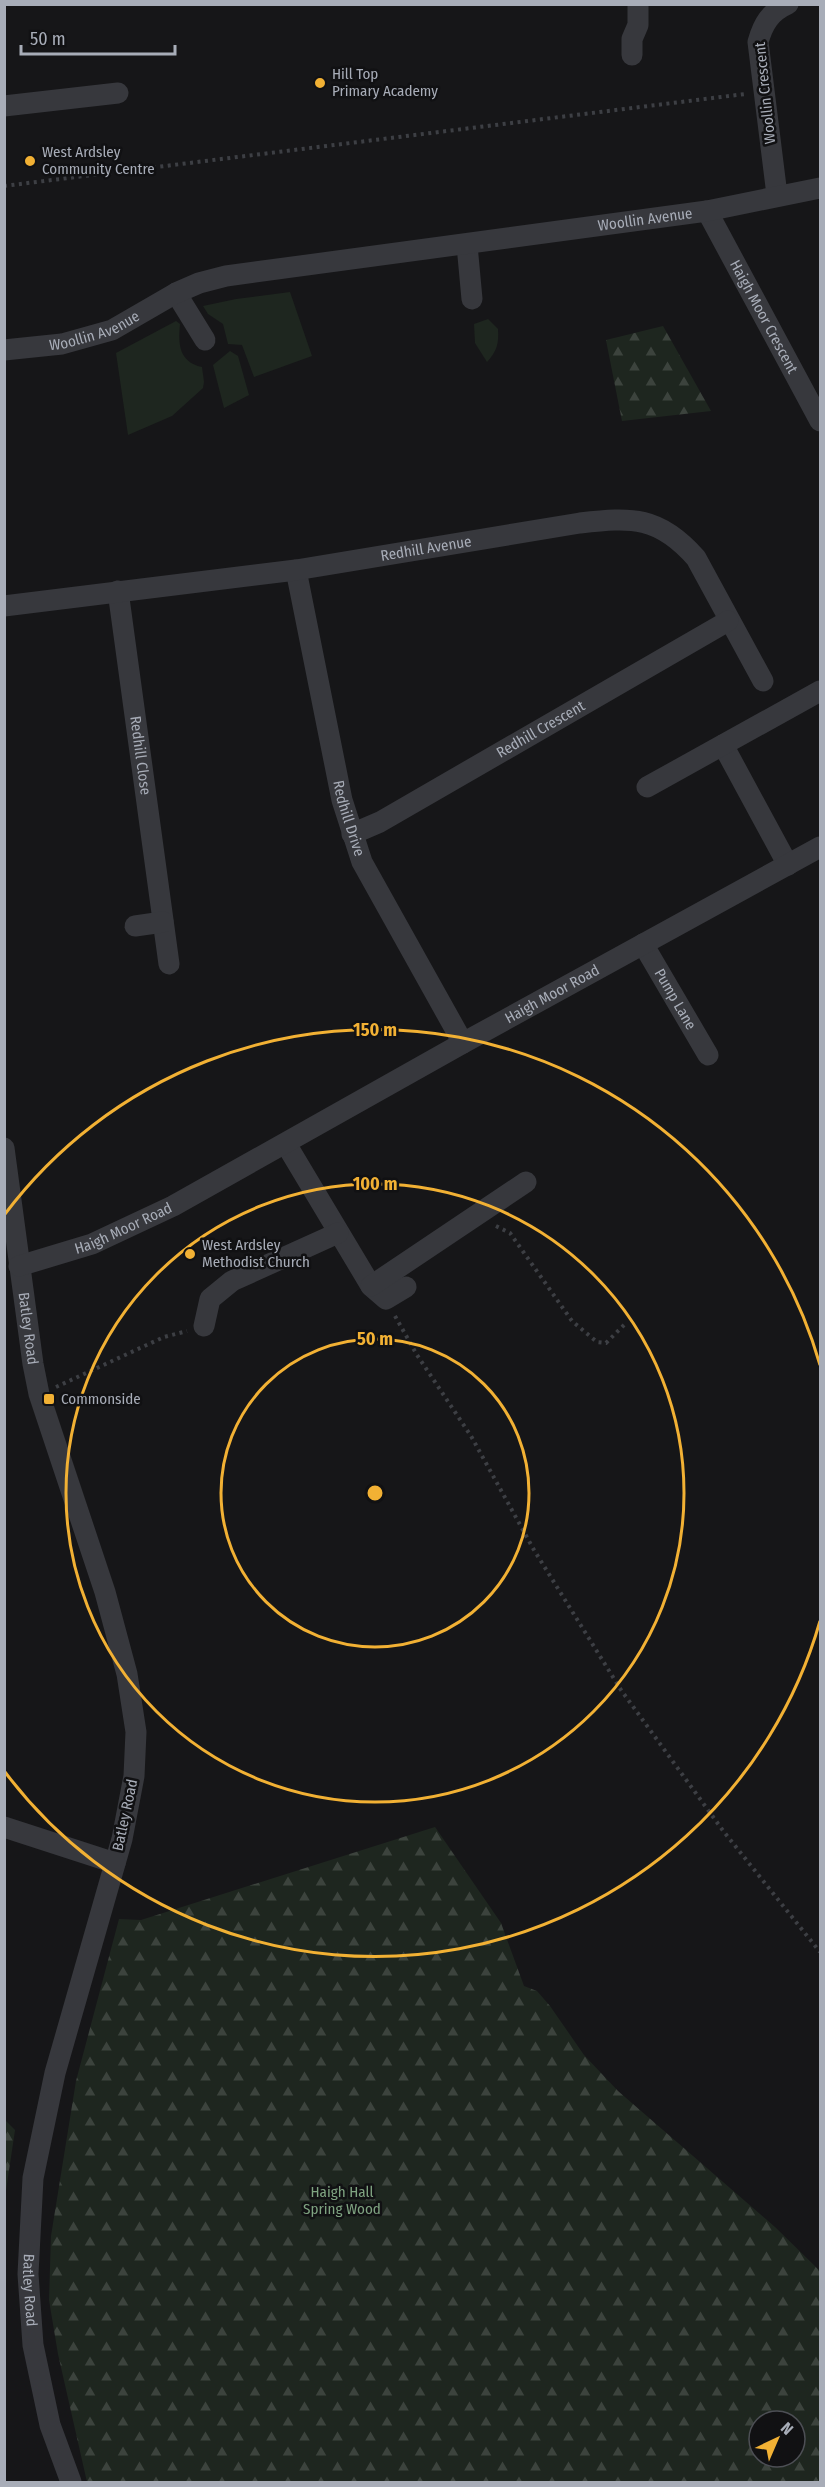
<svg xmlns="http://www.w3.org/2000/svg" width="825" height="2487" font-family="'Fira Sans Condensed',sans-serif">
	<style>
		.green { fill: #1e261f }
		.forest { fill: url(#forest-firs); fill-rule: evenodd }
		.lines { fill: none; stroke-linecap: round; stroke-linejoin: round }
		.path { stroke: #3d3f44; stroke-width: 4; stroke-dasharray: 3 4.5; stroke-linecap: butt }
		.minor { stroke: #37383d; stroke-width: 21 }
		.ring { fill: none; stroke: #f2b134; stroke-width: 3 }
		.poi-dot { fill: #f2b134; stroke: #111113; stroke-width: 2 }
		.labels { text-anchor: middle; stroke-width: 5; stroke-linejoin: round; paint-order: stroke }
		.poi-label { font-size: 15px; fill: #a8adb8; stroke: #111113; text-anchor: start }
		.street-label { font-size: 15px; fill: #a8adb8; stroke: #111113 }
		.park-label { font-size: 15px; fill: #7fa381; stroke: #111113 }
		.centre { fill: #f2b134; stroke: #111113; stroke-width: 3 }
		.ring-label { font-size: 18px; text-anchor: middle; font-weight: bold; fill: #f2b134; stroke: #111113; stroke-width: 5; stroke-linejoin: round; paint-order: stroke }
	</style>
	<defs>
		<pattern id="forest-firs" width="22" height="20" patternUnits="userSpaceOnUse" patternTransform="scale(1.5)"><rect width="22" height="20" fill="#1e261f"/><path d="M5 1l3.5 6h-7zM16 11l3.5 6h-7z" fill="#3c433d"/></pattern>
	</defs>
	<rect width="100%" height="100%" fill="#161618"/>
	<g class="green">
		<polygon points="290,292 312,356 254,377 242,345 228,344 223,324 208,314 203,306 236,299"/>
		<path d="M488 319 498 329C499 343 497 351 487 362L475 343 474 324Z"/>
		<path d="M176 321 180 324C178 344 179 362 202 367L204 382 203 388 172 416 128 435 116 353Z"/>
		<polygon points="230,351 238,356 249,395 224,408 213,365"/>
	</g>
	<g class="forest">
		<polygon points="663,326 711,411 622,421 606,340"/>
		<path d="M435 1827 501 1923 524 1986 537 1991 550 2006 584 2055 618 2091 775 2227 820 2271V2482H87L58 2354 49 2300 51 2236 76 2081 119 1919 141 1920ZM759 2421H795V2457H759Z"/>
		<polygon points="5,2120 15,2130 5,2197"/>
	</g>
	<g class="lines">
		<g class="path">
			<polyline points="4,186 745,94"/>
			<polyline points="496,1226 510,1233 572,1321 597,1342 606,1343 627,1322"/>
			<polyline points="395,1316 417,1355 471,1436 534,1550 621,1690 724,1832 820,1952"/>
			<polyline points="56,1387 164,1337 187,1331"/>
		</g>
		<g class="minor">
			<polyline points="632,55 632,39 638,25 638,4"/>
			<polyline points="4,106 118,93"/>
			<path d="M777 195 758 42C763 24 770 12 788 4"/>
			<path id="s1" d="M707 211 820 421"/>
			<polyline points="467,245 472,299"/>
			<polyline points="176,293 205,340"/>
			<path id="s2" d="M4 350 62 344 112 330 176 293 199 283 226 276 707 211 820 188"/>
			<path id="s3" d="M296 570 342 800 362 862 463 1043"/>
			<path id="s4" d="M118 591 169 964"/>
			<path id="s5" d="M4 606 296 570 580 523C632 517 659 516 696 558L763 681"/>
			<polyline points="723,745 788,865"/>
			<polyline points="647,787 820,691"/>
			<path id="s6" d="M352 834 380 822 728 621"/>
			<polyline points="135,926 163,922"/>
			<path id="s7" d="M643 944 708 1055"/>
			<polyline points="286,1144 371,1286 386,1299 406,1287"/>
			<path id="s8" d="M4 1148 33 1364 39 1394 105 1592 127 1674 136 1732 134 1776 122 1839 55 2073 33 2178 28 2274 33 2345 50 2425 71 2482"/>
			<path id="s9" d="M19 1266 92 1244 173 1206 463 1043 820 847"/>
			<polyline points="371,1286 526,1182"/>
			<polyline points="204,1326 210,1299 232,1281 338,1233"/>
			<polyline points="4,1827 115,1863"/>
		</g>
	</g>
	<g class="ring">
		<circle cx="375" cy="1493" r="154"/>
		<circle cx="375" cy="1493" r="309"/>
		<path d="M820 1621A463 463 0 0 1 5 1772M5 1214A463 463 0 0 1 820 1365"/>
	</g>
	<g class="poi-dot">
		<circle cx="320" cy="83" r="6"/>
		<circle cx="30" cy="161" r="6"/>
		<circle cx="190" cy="1254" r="6"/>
		<rect x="43" y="1393" width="12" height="12" rx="3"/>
	</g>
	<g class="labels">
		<g class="poi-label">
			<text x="332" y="79">Hill Top<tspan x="332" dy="17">Primary Academy</tspan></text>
			<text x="42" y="157">West Ardsley<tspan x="42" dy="17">Community Centre</tspan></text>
			<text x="202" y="1250">West Ardsley<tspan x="202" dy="17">Methodist Church</tspan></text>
			<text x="61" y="1404">Commonside</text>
		</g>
		<g class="street-label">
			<text transform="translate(765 93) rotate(-96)" y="5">Woollin Crescent</text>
			<text dy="5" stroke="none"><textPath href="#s2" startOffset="660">Woollin Avenue</textPath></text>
			<text dy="5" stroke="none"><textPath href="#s1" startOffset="120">Haigh Moor Crescent</textPath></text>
			<text dy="5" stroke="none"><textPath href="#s2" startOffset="93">Woollin Avenue</textPath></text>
			<text dy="5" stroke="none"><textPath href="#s5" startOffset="426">Redhill Avenue</textPath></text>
			<text dy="5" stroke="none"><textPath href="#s6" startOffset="216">Redhill Crescent</textPath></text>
			<text dy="5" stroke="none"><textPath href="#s4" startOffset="166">Redhill Close</textPath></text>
			<text dy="5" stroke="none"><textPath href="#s3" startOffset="254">Redhill Drive</textPath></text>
			<text dy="5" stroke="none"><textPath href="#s9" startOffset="600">Haigh Moor Road</textPath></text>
			<text dy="5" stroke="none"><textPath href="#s7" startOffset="64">Pump Lane</textPath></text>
			<text dy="5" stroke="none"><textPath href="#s9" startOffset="111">Haigh Moor Road</textPath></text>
			<text dy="5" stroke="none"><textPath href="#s8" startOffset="182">Batley Road</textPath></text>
			<text transform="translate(125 1815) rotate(-78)" y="5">Batley Road</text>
			<text dy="5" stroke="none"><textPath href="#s8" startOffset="1172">Batley Road</textPath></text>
		</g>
		<g class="park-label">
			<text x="342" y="2197">Haigh Hall<tspan x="342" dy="17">Spring Wood</tspan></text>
		</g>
	</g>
	<circle cx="375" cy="1493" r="9" class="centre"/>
	<g class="ring-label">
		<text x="375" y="1036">150 m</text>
		<text x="375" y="1190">100 m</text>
		<text x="375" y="1345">50 m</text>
	</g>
	<rect width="825" height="2487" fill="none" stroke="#a8adb8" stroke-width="12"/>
	<g transform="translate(777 2439) rotate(44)"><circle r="28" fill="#111113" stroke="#4d4f55" stroke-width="1.5"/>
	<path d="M0-4.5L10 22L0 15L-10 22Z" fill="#f2b134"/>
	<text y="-9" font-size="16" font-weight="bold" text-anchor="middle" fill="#a8adb8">N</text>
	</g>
	<path d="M21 45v9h154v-9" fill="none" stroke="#a8adb8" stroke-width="3"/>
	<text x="30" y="45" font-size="18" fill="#a8adb8" stroke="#111113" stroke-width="4.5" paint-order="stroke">50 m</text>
</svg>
